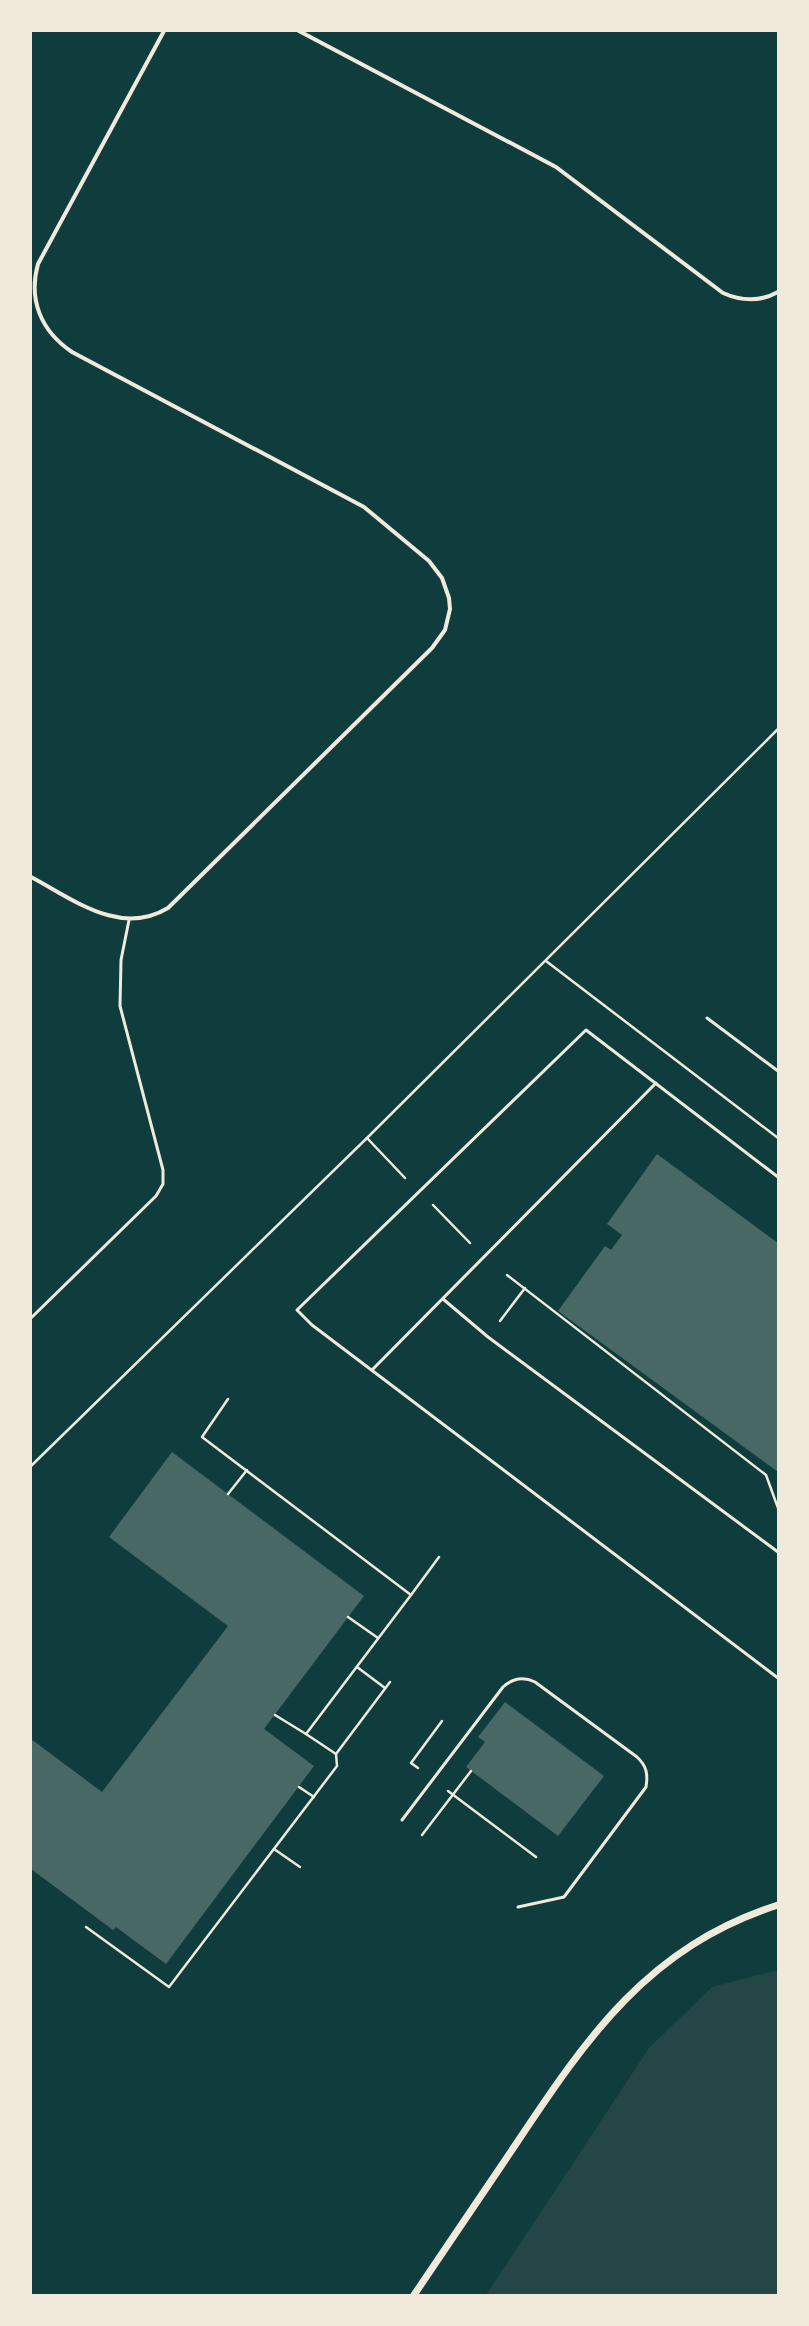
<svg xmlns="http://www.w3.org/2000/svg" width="809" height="2326" font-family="Raleway,sans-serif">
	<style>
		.green { fill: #244646 }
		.building { fill: #486865 }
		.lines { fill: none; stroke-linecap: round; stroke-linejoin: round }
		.path { stroke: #f1e9da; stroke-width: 2.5 }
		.service { stroke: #f1e9da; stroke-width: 3 }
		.minor { stroke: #f1e9da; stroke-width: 4 }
		.tertiary { stroke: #f1e9da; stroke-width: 7 }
	</style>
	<rect width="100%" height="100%" fill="#0f3d3e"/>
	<polygon class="green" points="778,1970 778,2295 486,2295 649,2048 712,1987"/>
	<g class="building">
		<polygon points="657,1154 778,1243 778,1472 558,1311 605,1246 611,1250 622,1235 607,1224"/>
		<polygon points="172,1452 364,1596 264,1729 314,1766 166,1964 116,1927 113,1930 31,1869 31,1739 102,1792 228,1626 109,1537"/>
		<polygon points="505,1702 604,1776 558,1836 466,1767 485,1742 478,1737"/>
	</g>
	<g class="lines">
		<g class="path">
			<polyline points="546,961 778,1138"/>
			<polyline points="367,1138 405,1178"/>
			<polyline points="433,1205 470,1243"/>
			<polyline points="507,1275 766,1475 778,1508"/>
			<polyline points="500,1321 525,1288"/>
			<polyline points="228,1399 202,1437 411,1595 439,1557"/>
			<polyline points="31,1466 367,1138 778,729"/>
			<polyline points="228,1494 247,1470"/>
			<polyline points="348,1617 378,1638"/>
			<polyline points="357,1667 385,1688"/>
			<polyline points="275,1715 306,1734"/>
			<polyline points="336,1754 390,1682"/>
			<polyline points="418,1768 411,1763 442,1721"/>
			<polyline points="299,1787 314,1797"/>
			<polyline points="448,1791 536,1857"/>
			<polyline points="422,1835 471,1771"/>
			<polyline points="274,1849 300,1867"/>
			<polyline points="86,1927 169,1987 337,1766 336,1754 306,1734 411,1595"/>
		</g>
		<g class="service">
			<polyline points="707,1018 778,1071"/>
			<polyline points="778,1177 586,1030 297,1310 312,1325 778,1678"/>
			<polyline points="443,1299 488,1337 778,1552"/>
			<polyline points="31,1318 156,1196 163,1184 163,1170 120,1006 121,960 129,920"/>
			<polyline points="372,1370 656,1083"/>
			<path d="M402 1820 503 1687C513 1678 523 1676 535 1682L637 1757C647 1766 648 1775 646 1787L564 1897 518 1907"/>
		</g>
		<g class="minor">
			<path d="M299 31 556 167 723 293C741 301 760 302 778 292"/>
			<path d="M31 877C73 899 120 937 168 908L432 648 445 630 450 609 449 598 442 578 429 561 364 507 72 352C41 331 28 300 38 264L164 31"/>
		</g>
		<path class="tertiary" d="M414 2295C448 2245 482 2194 516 2144 588 2036 648 1947 778 1905"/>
	</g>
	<rect width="809" height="2326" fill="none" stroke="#f1e9da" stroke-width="64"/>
</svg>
